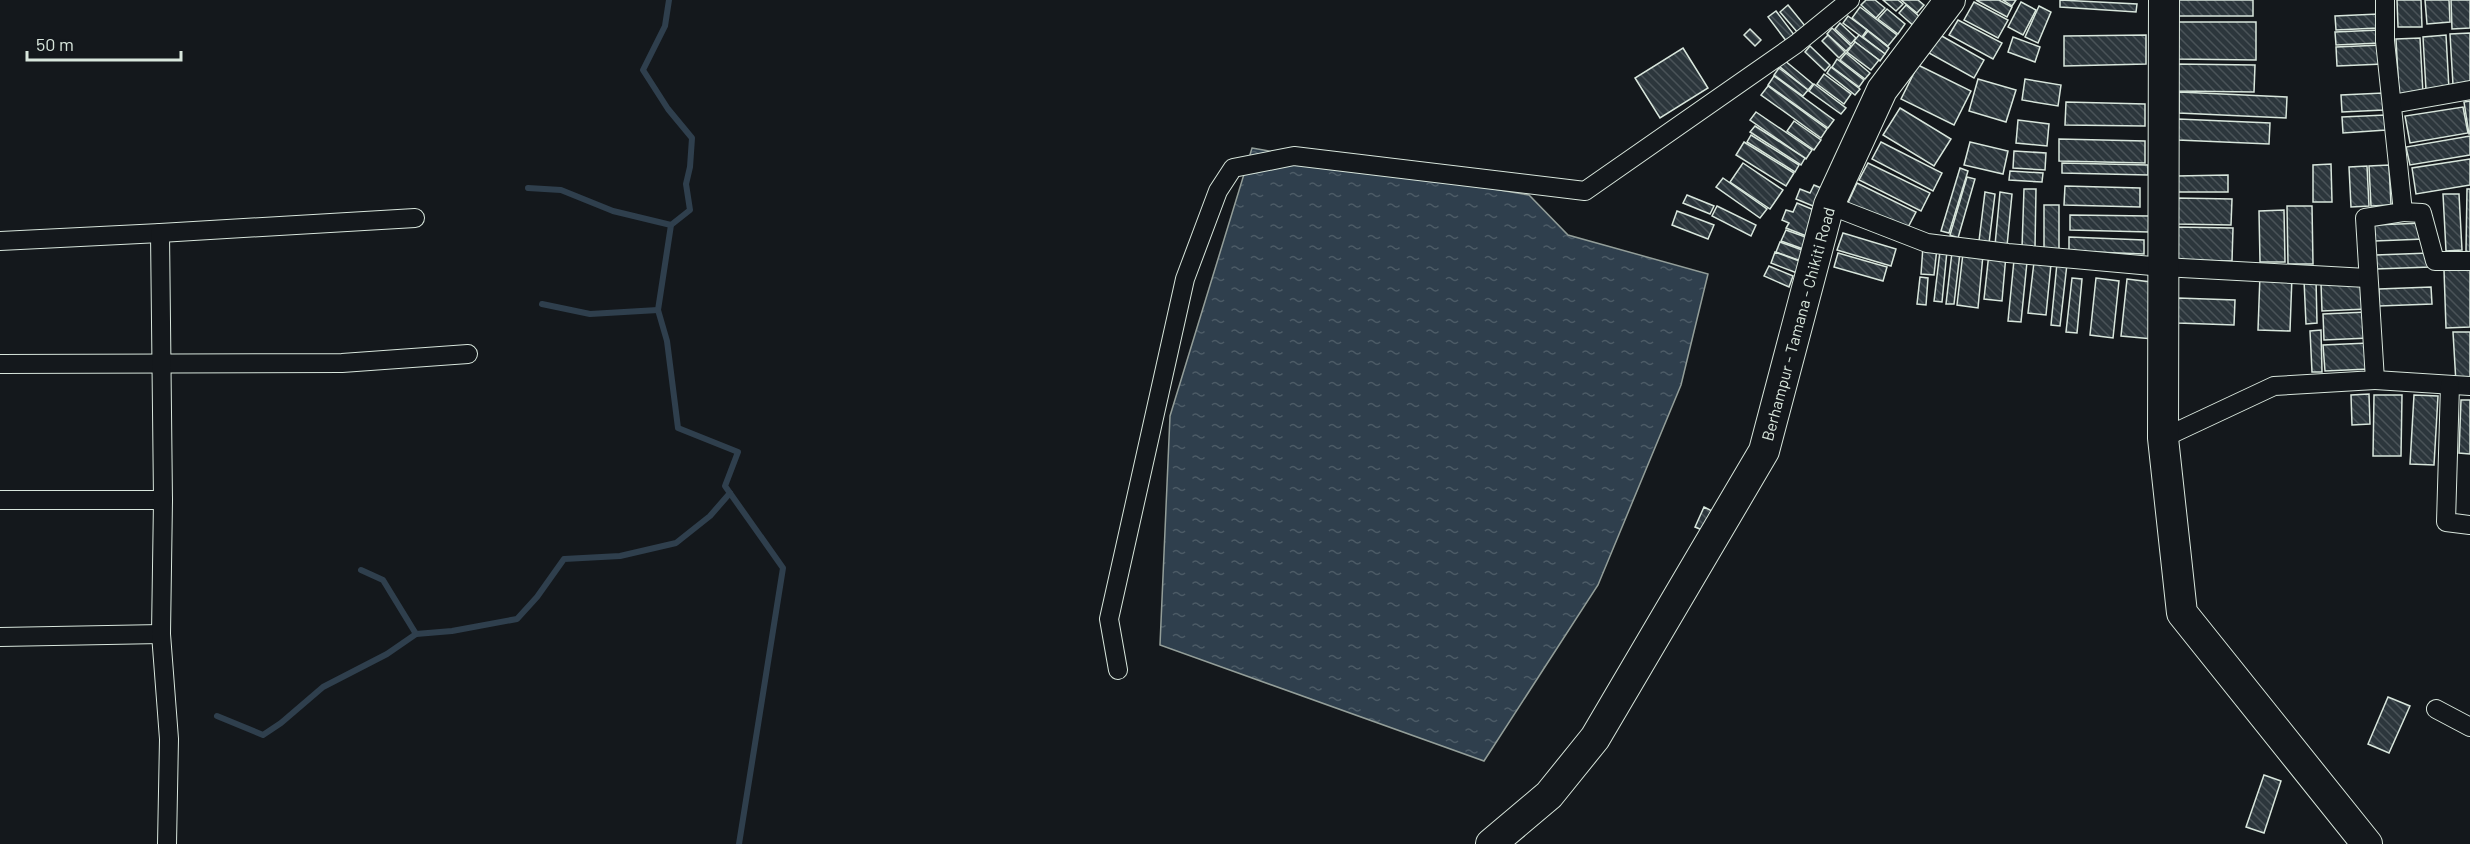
<svg xmlns="http://www.w3.org/2000/svg" width="2470" height="844" font-family="Barlow,sans-serif">
	<style>
		.water { fill: url(#water-ripples); stroke: #939e99; stroke-width: 1.5 }
		.lines { fill: none; stroke-linecap: round; stroke-linejoin: round }
		.stream { stroke: #2f3f4d; stroke-width: 6 }
		.building { fill: url(#building-back-hatch); stroke: #d8e6dc; stroke-width: 1.5 }
		.street-casing { stroke: #d8e6dc; stroke-width: 20 }
		.primary-casing { stroke: #d8e6dc; stroke-width: 32 }
		.street { stroke: #14181c; stroke-width: 18 }
		.primary { stroke: #14181c; stroke-width: 30 }
		.labels { text-anchor: middle; stroke-width: 4.5; stroke-linejoin: round; paint-order: stroke }
		.street-label { font-size: 16px; fill: #d8e6dc; stroke: #14181c }
	</style>
	<defs>
		<pattern id="water-ripples" width="26" height="14" patternUnits="userSpaceOnUse" patternTransform="scale(1.5)"><rect width="26" height="14" fill="#2f3f4d"/><path d="M2 4q2-2 4 0t4 0M15 11q2-2 4 0t4 0" fill="none" stroke="#4c5b66"/></pattern>
		<pattern id="building-back-hatch" width="6" height="6" patternUnits="userSpaceOnUse" patternTransform="scale(1.5)"><rect width="6" height="6" fill="#2c363c"/><path d="M-1 5l2 2M0 0l6 6M5-1l2 2" fill="none" stroke="#4a5358"/></pattern>
	</defs>
	<rect width="100%" height="100%" fill="#14181c"/>
	<polygon class="water" points="1252,148 1529,195 1568,235 1708,274 1681,385 1598,585 1484,761 1160,645 1170,416"/>
	<g class="lines">
		<g class="stream">
			<polyline points="669,0 665,26 643,70 668,109 692,138 690,167 686,184 690,210 671,225 658,310 667,341 678,428 738,452 725,486 783,568 739,844"/>
			<polyline points="528,188 561,190 613,211 671,225"/>
			<polyline points="542,304 590,314 658,310"/>
			<polyline points="361,570 383,580 416,634 452,631 517,619 537,597 564,559 620,556 676,543 710,516 730,493"/>
			<polyline points="217,716 263,735 281,723 323,687 387,654 416,634"/>
		</g>
	</g>
	<g class="building">
		<polygon points="1866,0 1875,0 1885,8 1876,18 1861,5"/>
		<polygon points="1883,0 1898,0 1903,4 1896,11"/>
		<polygon points="1901,0 1918,0 1924,5 1917,13"/>
		<polygon points="1976,0 1999,0 2012,7 2007,17"/>
		<polygon points="2003,0 2016,0 2012,6"/>
		<polygon points="2060,0 2137,4 2136,12 2060,7"/>
		<rect x="2178" y="0" width="75" height="16"/>
		<polygon points="2397,0 2421,0 2422,27 2398,27"/>
		<polygon points="2425,0 2449,0 2450,22 2427,24"/>
		<polygon points="2451,0 2470,0 2470,28 2452,29"/>
		<polygon points="1974,2 2008,20 1998,38 1964,20"/>
		<polygon points="2021,2 2036,10 2023,35 2008,27"/>
		<polygon points="1788,5 1806,27 1798,33 1780,12"/>
		<polygon points="1906,5 1921,18 1915,27 1899,13"/>
		<polygon points="2039,6 2051,12 2038,43 2025,37"/>
		<polygon points="1860,7 1897,35 1888,46 1852,18"/>
		<polygon points="1887,9 1905,24 1898,34 1878,19"/>
		<polygon points="1776,11 1795,36 1787,42 1768,17"/>
		<polygon points="2378,14 2378,28 2336,30 2335,16"/>
		<polygon points="1848,16 1867,30 1862,37 1843,23"/>
		<polygon points="1958,20 2002,43 1993,59 1949,35"/>
		<polygon points="2177,22 2256,22 2256,60 2176,59"/>
		<polygon points="1840,23 1856,38 1851,44 1835,29"/>
		<polygon points="1832,28 1851,46 1846,51 1827,34"/>
		<polygon points="1750,29 1761,40 1755,46 1744,35"/>
		<polygon points="2379,30 2380,43 2336,45 2335,32"/>
		<polygon points="1868,31 1889,48 1885,54 1863,37"/>
		<polygon points="2470,33 2470,84 2453,85 2450,34"/>
		<polygon points="1828,35 1845,52 1839,58 1822,41"/>
		<polygon points="1859,35 1885,54 1880,61 1854,41"/>
		<polygon points="1940,35 1984,60 1974,78 1929,53"/>
		<polygon points="2146,35 2146,64 2064,66 2064,36"/>
		<polygon points="2446,35 2449,89 2426,90 2423,37"/>
		<polygon points="2013,37 2040,47 2035,62 2008,52"/>
		<polygon points="2420,38 2423,94 2399,95 2396,39"/>
		<polygon points="1855,42 1879,60 1871,70 1847,52"/>
		<polygon points="2382,45 2383,64 2337,66 2336,47"/>
		<polygon points="1810,46 1830,65 1825,71 1805,52"/>
		<polygon points="1683,48 1708,88 1660,118 1635,78"/>
		<polygon points="1846,53 1870,73 1865,79 1840,60"/>
		<polygon points="1837,59 1864,80 1859,87 1832,67"/>
		<polygon points="1784,60 1813,84 1808,90 1779,66"/>
		<polygon points="2176,64 2255,65 2254,92 2175,91"/>
		<polygon points="1918,65 1971,91 1954,125 1901,99"/>
		<polygon points="1831,67 1860,89 1855,95 1827,73"/>
		<polygon points="1779,68 1808,90 1803,96 1774,75"/>
		<polygon points="1824,74 1851,94 1844,104 1817,84"/>
		<polygon points="1774,76 1834,120 1828,128 1768,85"/>
		<polygon points="1978,79 2016,90 2006,122 1969,111"/>
		<polygon points="2025,79 2061,85 2058,106 2022,100"/>
		<polygon points="1814,84 1846,108 1841,114 1809,91"/>
		<polygon points="1768,86 1827,129 1821,138 1761,95"/>
		<polygon points="2179,92 2287,97 2286,118 2179,113"/>
		<polygon points="2383,93 2384,110 2342,112 2341,95"/>
		<polygon points="2470,101 2470,134 2469,134 2464,102"/>
		<polygon points="2066,102 2145,104 2145,126 2065,125"/>
		<polygon points="2463,107 2468,133 2410,143 2405,116"/>
		<polygon points="1900,108 1951,139 1934,166 1883,135"/>
		<polygon points="1756,112 1812,150 1806,159 1750,120"/>
		<polygon points="2385,115 2386,130 2343,133 2342,117"/>
		<polygon points="2178,119 2270,123 2269,144 2178,140"/>
		<polygon points="2018,120 2049,124 2047,146 2016,143"/>
		<polygon points="1794,121 1821,140 1814,150 1787,131"/>
		<polygon points="1755,126 1805,158 1801,165 1750,132"/>
		<polygon points="1751,135 1799,165 1795,172 1747,142"/>
		<polygon points="2470,136 2470,155 2410,165 2406,147"/>
		<polygon points="2059,139 2145,141 2145,163 2059,161"/>
		<polygon points="1744,142 1794,173 1786,186 1736,155"/>
		<polygon points="1881,142 1942,173 1933,191 1872,159"/>
		<polygon points="1970,142 2008,151 2003,174 1964,165"/>
		<polygon points="2014,151 2046,153 2045,170 2013,168"/>
		<polygon points="2470,159 2470,185 2416,194 2412,168"/>
		<polygon points="1743,163 1783,190 1770,209 1730,182"/>
		<polygon points="1868,163 1930,193 1921,211 1859,180"/>
		<polygon points="2062,163 2148,165 2148,175 2062,173"/>
		<polygon points="2331,164 2332,202 2313,202 2313,165"/>
		<polygon points="2389,165 2391,205 2371,206 2369,166"/>
		<polygon points="2367,166 2369,206 2351,207 2349,167"/>
		<polygon points="1960,168 1968,171 1949,233 1941,231"/>
		<polygon points="2010,171 2043,173 2042,182 2009,180"/>
		<polygon points="2228,175 2228,192 2175,192 2176,176"/>
		<polygon points="1967,177 1975,179 1958,238 1950,235"/>
		<polygon points="1723,178 1767,209 1760,218 1716,187"/>
		<polygon points="1857,183 1916,212 1905,233 1847,205"/>
		<polygon points="1814,185 1821,188 1813,206 1796,199 1800,189 1810,193"/>
		<polygon points="2065,186 2140,188 2140,207 2064,205"/>
		<polygon points="2024,189 2036,189 2035,248 2022,248"/>
		<polygon points="2467,189 2470,189 2470,252 2466,251"/>
		<polygon points="1985,192 1995,194 1989,243 1979,241"/>
		<polygon points="2000,192 2012,194 2007,246 1995,245"/>
		<polygon points="2443,194 2459,194 2462,250 2446,251"/>
		<polygon points="1687,195 1714,206 1710,214 1683,203"/>
		<polygon points="2177,198 2232,199 2231,225 2177,224"/>
		<polygon points="1797,203 1819,212 1809,237 1786,228 1789,223 1782,220 1786,210 1793,212"/>
		<polygon points="2044,205 2059,205 2059,250 2044,249"/>
		<polygon points="1717,206 1756,225 1751,236 1712,216"/>
		<polygon points="2287,206 2312,206 2313,264 2288,264"/>
		<polygon points="2284,210 2285,262 2260,262 2259,211"/>
		<polygon points="1677,211 1714,225 1708,239 1672,225"/>
		<polygon points="2070,215 2150,216 2149,232 2070,230"/>
		<polygon points="2423,223 2424,239 2375,241 2374,225"/>
		<polygon points="2175,227 2233,228 2232,261 2174,260"/>
		<polygon points="1786,230 1811,239 1806,250 1781,241"/>
		<polygon points="1843,233 1896,249 1891,266 1837,250"/>
		<polygon points="2069,237 2144,240 2144,254 2069,251"/>
		<polygon points="1780,242 1805,251 1801,261 1776,252"/>
		<polygon points="1923,246 1937,248 1934,275 1921,274"/>
		<polygon points="1940,251 1947,251 1942,302 1934,301"/>
		<polygon points="1775,252 1802,262 1797,273 1771,263"/>
		<polygon points="1952,252 1960,253 1954,304 1946,304"/>
		<polygon points="1838,253 1887,267 1883,281 1834,267"/>
		<polygon points="1963,253 1983,255 1978,308 1957,305"/>
		<polygon points="1989,253 2006,255 2002,301 1984,299"/>
		<polygon points="2429,253 2430,267 2376,269 2376,255"/>
		<polygon points="2014,260 2027,262 2021,322 2008,321"/>
		<polygon points="2034,262 2051,264 2046,315 2028,313"/>
		<polygon points="2057,263 2067,264 2060,326 2051,325"/>
		<polygon points="1769,266 1793,276 1789,287 1764,276"/>
		<polygon points="2470,269 2470,327 2446,328 2444,270"/>
		<polygon points="2260,275 2292,276 2290,331 2258,330"/>
		<polygon points="1920,277 1928,278 1926,305 1917,304"/>
		<polygon points="2072,278 2082,279 2077,333 2066,332"/>
		<polygon points="2096,278 2119,281 2113,338 2090,335"/>
		<polygon points="2127,279 2159,283 2153,339 2121,336"/>
		<polygon points="2316,279 2317,323 2306,324 2304,280"/>
		<polygon points="2365,281 2366,309 2322,311 2321,283"/>
		<polygon points="2431,287 2432,304 2379,306 2379,289"/>
		<polygon points="2178,298 2235,300 2234,325 2178,323"/>
		<polygon points="2367,312 2368,338 2324,340 2323,314"/>
		<polygon points="2321,330 2322,372 2312,372 2310,331"/>
		<polygon points="2453,332 2470,332 2470,382 2456,383"/>
		<polygon points="2368,343 2369,369 2325,371 2323,345"/>
		<polygon points="2369,394 2370,424 2352,425 2351,395"/>
		<polygon points="2374,395 2402,395 2401,456 2373,456"/>
		<polygon points="2414,395 2438,396 2434,465 2410,464"/>
		<polygon points="2461,400 2470,400 2470,454 2459,453"/>
		<polygon points="1704,507 1716,513 1707,532 1695,527"/>
		<polygon points="2388,697 2410,706 2389,753 2368,744"/>
		<polygon points="2264,775 2281,781 2264,833 2246,827"/>
	</g>
	<g class="lines">
		<g class="street-casing">
			<g id="street">
				<polyline points="2392,104 2470,90"/>
				<polyline points="1829,205 1927,243 2008,253 2163,267 2367,278"/>
				<polyline points="2403,212 2422,213 2435,261 2470,261"/>
				<polyline points="0,241 160,233"/>
				<polyline points="0,364 342,363 468,354"/>
				<polyline points="2375,380 2470,386"/>
				<polyline points="2450,385 2446,522 2470,525"/>
				<polyline points="2163,438 2274,386 2375,380 2365,218 2403,212 2385,41 2385,0"/>
				<polyline points="0,500 163,500"/>
				<polyline points="0,637 161,634"/>
				<polyline points="1118,670 1109,619 1185,279 1218,191 1233,168 1294,156 1585,191 1796,44 1850,0"/>
				<polyline points="2436,709 2470,727"/>
				<polyline points="167,844 169,739 161,634 163,500 160,233 415,218"/>
			</g>
		</g>
		<g class="primary-casing">
			<g id="primary">
				<polyline points="2164,0 2163,438 2182,613 2367,844"/>
				<polyline points="1491,844 1549,795 1595,738 1764,451 1829,205 1882,90 1950,0"/>
			</g>
		</g>
		<use href="#street" class="street"/>
		<use href="#primary" class="primary"/>
	</g>
	<g class="labels">
		<g class="street-label">
			<text transform="translate(1798 324) rotate(-75)" y="6">Berhampur - Tamana - Chikiti Road</text>
		</g>
	</g>
	<path d="M27 51v9h154v-9" fill="none" stroke="#d8e6dc" stroke-width="3"/>
	<text x="36" y="51" font-size="18" fill="#d8e6dc" stroke="#14181c" stroke-width="4.5" paint-order="stroke">50 m</text>
</svg>
